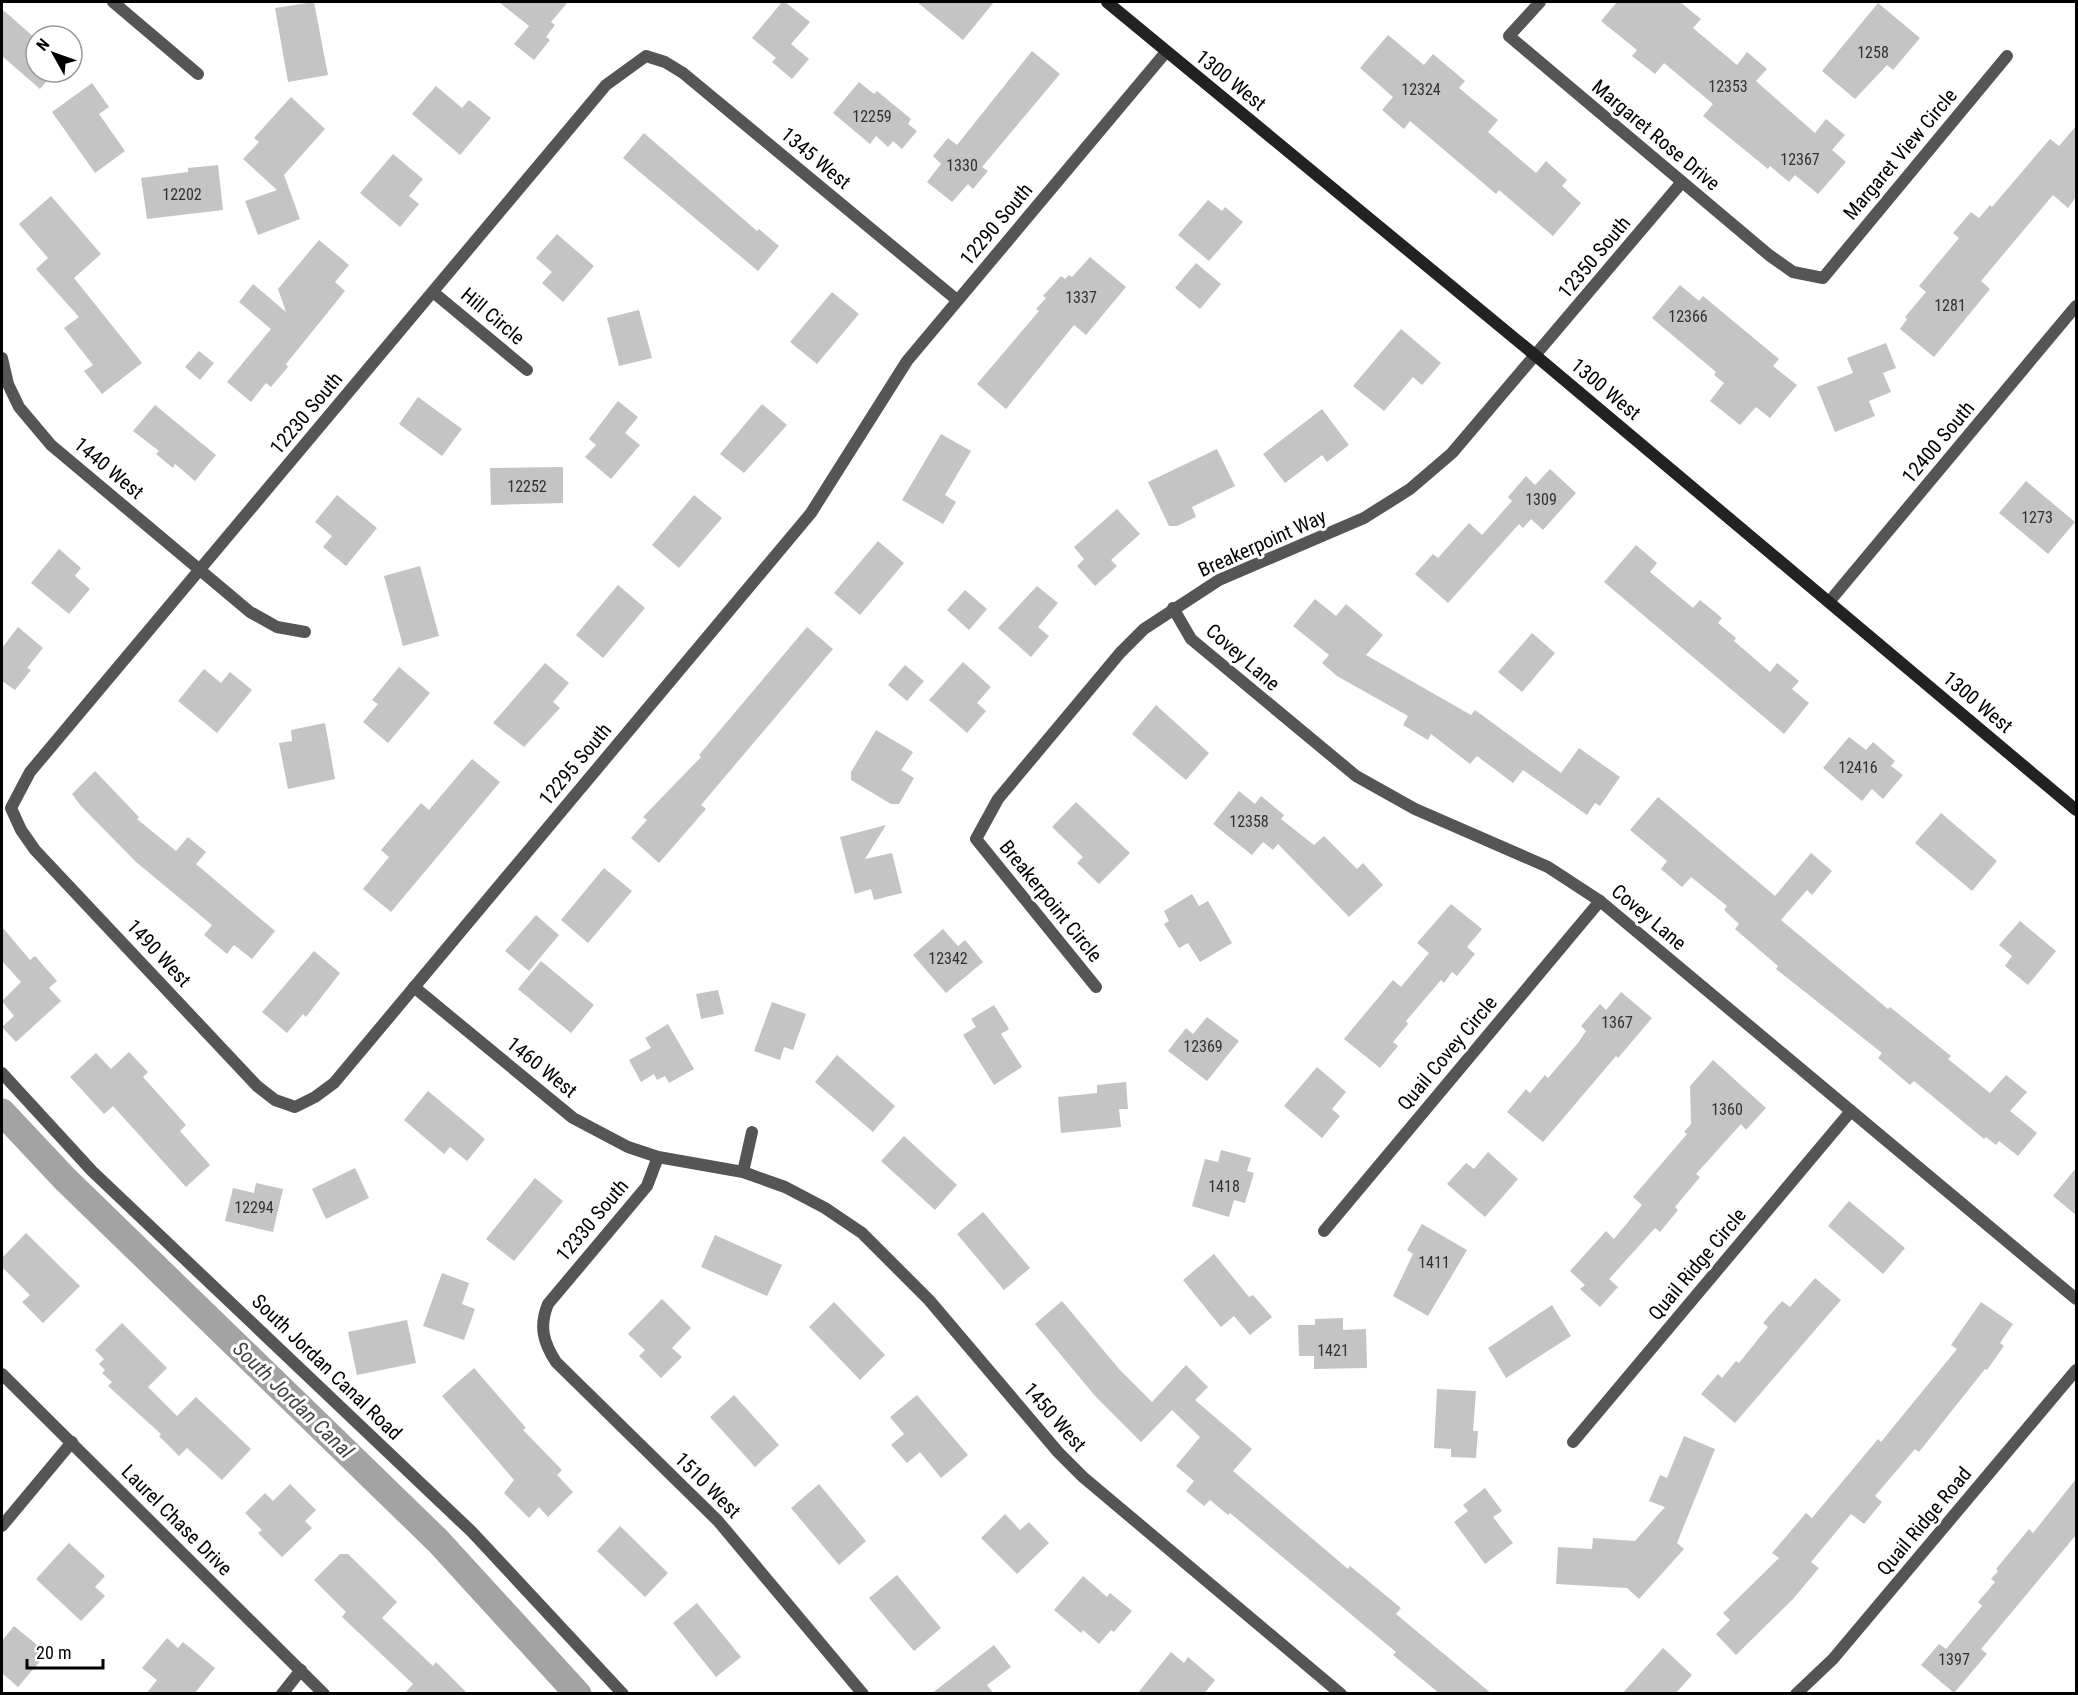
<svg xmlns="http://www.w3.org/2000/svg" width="2078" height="1695" font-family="'Roboto Condensed',sans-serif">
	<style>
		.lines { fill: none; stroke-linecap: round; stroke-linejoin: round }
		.canal { stroke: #a3a3a3; stroke-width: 27 }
		.building { fill: #c4c4c4 }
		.lane { stroke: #555; stroke-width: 12 }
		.street { stroke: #555; stroke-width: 12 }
		.secondary { stroke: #222; stroke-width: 12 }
		.labels { text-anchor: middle; stroke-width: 6; stroke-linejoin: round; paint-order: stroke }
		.number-label { font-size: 16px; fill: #313131 }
		.street-label { font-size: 20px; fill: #000; stroke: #fff }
		.water-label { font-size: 21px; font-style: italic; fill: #444; stroke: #fff }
	</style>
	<rect width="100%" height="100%" fill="#fff"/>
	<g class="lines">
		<polyline class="canal" points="2,1112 65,1179 438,1541 578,1694"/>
	</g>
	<g class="building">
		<polygon points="314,2 328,75 288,82 275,8"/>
		<polygon points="499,2 568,2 551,22 555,25 546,37 550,40 534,60 514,44 529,26"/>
		<polygon points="782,2 785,2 810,22 791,44 809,59 792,79 772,62 776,58 752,38"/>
		<polygon points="917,2 994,2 963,40"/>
		<polygon points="1617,2 1680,2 1701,19 1693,28 1737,65 1747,52 1767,69 1756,81 1815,133 1826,119 1845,135 1832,150 1846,162 1818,194 1795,175 1789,182 1770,166 1768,169 1703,116 1713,104 1664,63 1655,74 1632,56 1637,50 1601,21"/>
		<polygon points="1878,3 1920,38 1893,70 1887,65 1855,99 1822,71"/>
		<polygon points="2,9 36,39 36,72 54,72 40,89 2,56"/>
		<polygon points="1388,35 1424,65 1433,54 1465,81 1459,88 1498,120 1488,132 1536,173 1546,161 1567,180 1562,186 1581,203 1553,236 1499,190 1496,194 1410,121 1404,129 1382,110 1393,97 1360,68"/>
		<polygon points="1032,51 1060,74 982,167 988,171 973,189 968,184 952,202 927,182 941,164 933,156 948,138 957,145"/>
		<polygon points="859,82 874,94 877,91 911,119 908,124 917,131 902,149 893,141 888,147 876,136 870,144 833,113"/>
		<polygon points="92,83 109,107 99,114 125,151 95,173 52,112"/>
		<polygon points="436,86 462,108 469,100 491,118 460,155 412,114"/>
		<polygon points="291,97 325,129 284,175 300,219 258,235 245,201 277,190 243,159 259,142 254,138"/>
		<polygon points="2076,126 2076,197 2068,208 2053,195 1981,281 1990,289 1934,357 1900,329 1907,319 1905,317 1926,292 1919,286 1959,238 1953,233 1971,212 1979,218 1990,205 1992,207 2050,139 2059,146"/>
		<polygon points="644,133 757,231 759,229 779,246 758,271 623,158"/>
		<polygon points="393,154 423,179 409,196 419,204 400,227 360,193"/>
		<polygon points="218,165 223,210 147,219 141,178 188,172 188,168"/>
		<polygon points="51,196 101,254 74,278 142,363 102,394 84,371 93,365 64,328 79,317 36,269 48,258 19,224"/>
		<polygon points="1208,200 1222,211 1225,207 1243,222 1209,261 1178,235"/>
		<polygon points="557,234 594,266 563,302 542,283 552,272 536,258"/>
		<polygon points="319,240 349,265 335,282 345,291 286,364 288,367 271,387 266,383 251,402 227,382 271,329 239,302 253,284 286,312 278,289"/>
		<polygon points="1090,257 1126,287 1086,335 1074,325 1006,409 977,384 1039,311 1036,309 1046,298 1043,296 1061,276 1065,279 1069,275 1072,277"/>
		<polygon points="1196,263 1221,284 1200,309 1175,288"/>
		<polygon points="1680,285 1699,301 1703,296 1779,359 1773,366 1797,385 1770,418 1756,407 1740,425 1710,401 1724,383 1714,375 1716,372 1652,318"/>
		<polygon points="832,292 859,314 817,364 790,342"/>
		<polygon points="639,310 652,358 619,366 607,318"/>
		<polygon points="1401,329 1441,363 1422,385 1413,377 1384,411 1353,386"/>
		<polygon points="1886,343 1896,368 1883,373 1891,392 1869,401 1875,416 1835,432 1817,387 1853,373 1847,358"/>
		<polygon points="199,351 214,363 200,380 185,367"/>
		<polygon points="418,397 462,429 442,456 399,424"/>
		<polygon points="618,401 638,417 625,433 640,445 611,479 585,457 596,445 589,439"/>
		<polygon points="762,404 787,425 744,473 720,454"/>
		<polygon points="155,405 216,455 195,481 175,464 173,468 156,454 159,451 133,431"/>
		<polygon points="1322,409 1349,445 1327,462 1322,455 1285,483 1263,454"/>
		<polygon points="941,434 971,451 945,495 956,502 943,524 902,500"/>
		<polygon points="1217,449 1235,486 1192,507 1196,517 1177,526 1169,526 1148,482"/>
		<polygon points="563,467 563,503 491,505 490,468"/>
		<polygon points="1550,469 1576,493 1543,530 1531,519 1523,528 1519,524 1448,603 1415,574 1433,554 1438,558 1469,523 1482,535 1512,501 1508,497 1526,476 1535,485"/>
		<polygon points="2026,481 2075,522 2048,554 1999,513"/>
		<polygon points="337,495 377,528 346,566 323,547 332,536 315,522"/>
		<polygon points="694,495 722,518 679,568 652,545"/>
		<polygon points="1117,509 1140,534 1111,560 1117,566 1095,586 1077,566 1084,559 1074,547"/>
		<polygon points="878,541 904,563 860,615 834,593"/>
		<polygon points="1636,545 1657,563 1650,572 1693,608 1700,600 1722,618 1718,623 1736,638 1734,641 1770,672 1777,663 1799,681 1792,689 1809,703 1784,734 1604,582"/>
		<polygon points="59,549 81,568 75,576 90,589 69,614 31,583"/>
		<polygon points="420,566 439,636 403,646 384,576"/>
		<polygon points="618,585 645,608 603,658 576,635"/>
		<polygon points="1037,586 1058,603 1038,627 1049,636 1031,657 998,628"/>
		<polygon points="965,590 987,609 969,630 947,610"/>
		<polygon points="1315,599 1336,616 1346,604 1383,635 1366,655 1471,715 1475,710 1561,773 1579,748 1620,777 1600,806 1595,803 1587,815 1523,770 1513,783 1477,756 1470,764 1431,734 1428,740 1403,725 1408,716 1337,676 1322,663 1329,655 1293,626"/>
		<polygon points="18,627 43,648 27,668 31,670 15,690 2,681 2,648"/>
		<polygon points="807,627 833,649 701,805 706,809 659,863 631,838 647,820 643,817 701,757 699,755"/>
		<polygon points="1532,633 1555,653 1522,692 1498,672"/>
		<polygon points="963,662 991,687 977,703 986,711 967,733 929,700"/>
		<polygon points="545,663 569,683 553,702 560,708 524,747 493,723"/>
		<polygon points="905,665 924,681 907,701 888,685"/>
		<polygon points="399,667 430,693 388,743 363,722 378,704 372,700"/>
		<polygon points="204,669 221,683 230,672 252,690 217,733 178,701"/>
		<polygon points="1156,705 1209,753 1186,780 1132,734"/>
		<polygon points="325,723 335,779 288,789 279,743 292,741 291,730"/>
		<polygon points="876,730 913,752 901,770 914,778 899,804 891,804 851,780 851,772"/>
		<polygon points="1849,737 1866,750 1873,742 1895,761 1891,766 1903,775 1883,799 1872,789 1862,801 1823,768"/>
		<polygon points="472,759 500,782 391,912 363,889 389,857 381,850 421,803 429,810"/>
		<polygon points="95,771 139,817 137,819 176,851 188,837 206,852 196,864 275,931 252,959 234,945 227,954 204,935 212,925 136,862 81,806 72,794"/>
		<polygon points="1239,791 1255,804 1261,796 1284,815 1281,819 1314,845 1324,836 1357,869 1363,863 1383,885 1349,917 1278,844 1273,850 1263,842 1252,855 1213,824"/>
		<polygon points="1658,797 1775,896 1811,853 1832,871 1812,895 1807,890 1781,920 1888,1009 1890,1007 1951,1056 1948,1059 1990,1093 2006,1075 2027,1092 2010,1111 2037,1133 2018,1156 1999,1141 1996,1145 1986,1137 1984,1139 1914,1081 1910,1085 1878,1058 1882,1053 1776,969 1778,966 1735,929 1739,924 1724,910 1727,906 1691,877 1682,887 1661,869 1667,861 1630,830"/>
		<polygon points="1076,802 1130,853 1099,884 1077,863 1083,857 1052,827"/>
		<polygon points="1941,813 1997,861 1972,891 1915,843"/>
		<polygon points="886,825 865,859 892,853 902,893 874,900 871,889 855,894 840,837"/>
		<polygon points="604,868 632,891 588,943 561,920"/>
		<polygon points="1192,894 1199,906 1208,901 1232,943 1200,962 1188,943 1179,948 1164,924 1169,921 1164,911"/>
		<polygon points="1451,904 1482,929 1467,947 1475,954 1457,976 1452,972 1444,983 1441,980 1406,1021 1408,1024 1393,1042 1398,1046 1380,1068 1344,1039 1393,980 1401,987 1429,953 1417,943"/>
		<polygon points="536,915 559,935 529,971 505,951"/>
		<polygon points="2020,921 2056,951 2028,985 2005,966 2012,956 1999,945"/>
		<polygon points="2,927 30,960 35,956 57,981 49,988 61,1001 16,1042 2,1027 14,1016 2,1001 21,982 2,961"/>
		<polygon points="943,929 958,946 965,940 983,962 946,993 913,955"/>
		<polygon points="314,951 340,973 306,1017 303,1014 287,1033 262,1012"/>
		<polygon points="541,961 594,1005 571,1033 518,989"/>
		<polygon points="718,990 724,1014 701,1019 696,994"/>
		<polygon points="1621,992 1652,1018 1618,1058 1616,1056 1543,1142 1507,1112 1526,1089 1530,1093 1545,1075 1548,1078 1578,1043 1586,1031 1581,1026 1600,1004 1606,1010"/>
		<polygon points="772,1002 806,1014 793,1050 784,1047 780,1060 754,1051"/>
		<polygon points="994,1005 1009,1029 1001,1034 1022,1067 994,1085 963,1035 976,1027 971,1019"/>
		<polygon points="1207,1017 1239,1041 1207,1081 1168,1051 1186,1028 1193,1034"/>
		<polygon points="668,1024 694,1069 669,1083 665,1076 657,1080 654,1074 641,1082 629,1060 651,1048 645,1038"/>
		<polygon points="129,1052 148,1072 143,1077 186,1125 180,1131 210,1165 186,1187 113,1106 104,1114 70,1077 96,1053 111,1069"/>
		<polygon points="837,1055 895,1106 873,1132 815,1082"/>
		<polygon points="1713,1060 1766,1108 1746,1130 1741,1124 1696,1174 1700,1177 1675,1207 1678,1210 1660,1232 1655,1228 1609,1279 1618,1287 1600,1307 1580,1289 1585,1285 1570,1271 1606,1231 1614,1239 1642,1205 1633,1197 1687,1134 1684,1132 1691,1124 1690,1086"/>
		<polygon points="1317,1067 1346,1092 1332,1109 1340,1116 1322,1138 1284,1106"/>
		<polygon points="1126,1082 1128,1109 1119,1109 1121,1127 1061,1133 1058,1097 1097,1093 1097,1085"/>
		<polygon points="428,1091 485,1139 467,1161 450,1147 444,1154 404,1120"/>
		<polygon points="904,1136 957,1185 935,1210 881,1161"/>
		<polygon points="1221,1150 1251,1158 1247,1171 1254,1173 1245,1203 1234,1200 1229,1217 1192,1206 1205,1159 1218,1162"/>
		<polygon points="1488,1152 1518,1179 1485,1217 1447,1184 1466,1163 1474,1169"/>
		<polygon points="355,1168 369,1198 326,1219 312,1189"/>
		<polygon points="2076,1168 2076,1215 2053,1196"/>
		<polygon points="535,1178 563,1201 514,1261 486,1239"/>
		<polygon points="256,1183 283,1189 273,1232 225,1221 233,1188 254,1193"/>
		<polygon points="1849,1201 1905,1248 1883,1274 1828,1226"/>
		<polygon points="983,1212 1030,1268 1004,1290 957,1234"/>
		<polygon points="1422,1224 1467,1250 1428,1316 1393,1296 1413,1254 1407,1250"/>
		<polygon points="26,1233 80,1286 43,1323 22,1302 30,1295 2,1267 2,1258"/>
		<polygon points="715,1235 782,1265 767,1296 701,1267"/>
		<polygon points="1214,1254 1249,1297 1253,1295 1272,1317 1250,1335 1234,1316 1221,1327 1183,1280"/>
		<polygon points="442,1273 469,1283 462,1304 475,1309 464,1340 423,1326"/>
		<polygon points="1815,1278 1841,1300 1735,1423 1701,1394 1718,1374 1722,1378 1736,1361 1739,1363 1768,1327 1763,1323 1782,1301 1790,1307"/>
		<polygon points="662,1299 691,1328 672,1348 682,1357 661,1378 639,1356 645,1350 628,1334"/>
		<polygon points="1062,1301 1120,1370 1152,1402 1186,1365 1208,1387 1195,1400 1252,1449 1233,1471 1348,1569 1350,1566 1401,1608 1396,1614 1492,1694 1440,1694 1393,1655 1396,1652 1230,1513 1228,1515 1210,1500 1204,1506 1186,1491 1194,1481 1176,1466 1200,1437 1172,1410 1141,1442 1096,1397 1035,1324"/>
		<polygon points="834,1302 885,1355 860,1380 809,1327"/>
		<polygon points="1981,1302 2013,1324 2000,1343 2004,1346 1987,1370 1985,1369 1919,1452 1915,1449 1875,1496 1882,1502 1864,1524 1851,1514 1811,1562 1819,1568 1793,1599 1736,1655 1716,1634 1730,1620 1723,1613 1779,1558 1772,1553 1806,1513 1812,1518 1878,1439 1881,1442 1957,1349 1951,1345"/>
		<polygon points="1552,1305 1571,1336 1506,1378 1488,1348"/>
		<polygon points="1343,1318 1343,1330 1366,1329 1367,1368 1314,1369 1314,1356 1299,1356 1298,1325 1315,1325 1315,1319"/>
		<polygon points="407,1320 416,1363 357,1375 348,1332"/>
		<polygon points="122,1323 167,1368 148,1387 177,1416 196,1397 251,1449 222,1480 187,1448 179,1456 159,1436 161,1434 108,1386 112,1382 102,1373 105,1370 99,1364 104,1359 95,1350"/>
		<polygon points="474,1368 526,1428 523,1430 562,1470 557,1475 573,1492 548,1517 539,1507 529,1518 504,1493 514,1480 442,1396"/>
		<polygon points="1437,1389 1476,1391 1473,1431 1478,1431 1476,1458 1451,1457 1451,1449 1434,1448"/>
		<polygon points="734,1395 779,1445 755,1467 710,1417"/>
		<polygon points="917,1395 968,1455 941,1478 920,1452 907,1463 891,1445 904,1434 890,1417"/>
		<polygon points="1684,1436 1715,1449 1677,1543 1684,1549 1639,1599 1627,1588 1556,1584 1558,1547 1592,1549 1593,1538 1635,1541 1665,1507 1649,1501 1660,1475 1667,1478"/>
		<polygon points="2076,1479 2076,1535 1981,1649 1987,1654 1954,1693 1921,1665 1939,1644 1946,1649 1982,1606 1978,1602 1995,1582 1991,1579 1998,1571 1996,1569 2029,1529 2033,1533"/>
		<polygon points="290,1484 316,1510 305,1521 312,1528 282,1557 258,1533 262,1530 245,1513 265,1493 273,1501"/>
		<polygon points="819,1484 866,1541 839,1565 791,1508"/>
		<polygon points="1485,1488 1502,1511 1493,1517 1513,1543 1485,1564 1454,1522 1468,1511 1463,1505"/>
		<polygon points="1005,1514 1020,1530 1029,1522 1049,1543 1017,1574 981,1538"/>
		<polygon points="620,1526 668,1573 645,1597 597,1551"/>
		<polygon points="69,1543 105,1576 95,1587 105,1596 81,1621 36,1579"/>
		<polygon points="340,1554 348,1554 397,1602 382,1618 433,1666 436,1662 468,1694 404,1694 413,1684 342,1617 346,1612 314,1580"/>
		<polygon points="897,1575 941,1628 914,1651 869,1598"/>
		<polygon points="1083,1576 1107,1597 1110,1593 1132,1611 1114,1632 1111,1630 1099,1644 1083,1630 1081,1633 1054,1610"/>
		<polygon points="697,1603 741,1657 716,1677 673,1623"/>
		<polygon points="14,1626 47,1653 18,1687 2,1673 2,1641"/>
		<polygon points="167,1638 178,1648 183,1642 215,1668 194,1694 146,1694 157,1680 142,1668"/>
		<polygon points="994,1645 1011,1667 987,1685 994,1694 931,1694"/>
		<polygon points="1663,1648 1692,1675 1675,1694 1622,1694"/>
		<polygon points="1171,1652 1184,1663 1188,1657 1215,1680 1204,1694 1137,1694"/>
	</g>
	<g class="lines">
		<polyline class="lane" points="2,1073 92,1171 472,1532 623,1694"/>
		<g class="street">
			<polyline points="113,2 198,74"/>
			<polyline points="1540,2 1509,36 1769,255 1793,272 1823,278 2007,56"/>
			<polyline points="433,292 527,370"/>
			<polyline points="957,300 683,73 665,62 646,56 606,85 30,772 11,808 21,830 35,850 257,1086 275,1100 295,1107 315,1097 334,1083 811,513 907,361 1166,52"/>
			<polyline points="2,358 8,384 19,407 51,445 250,612 277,627 305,632"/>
			<polyline points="1829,602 2076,306"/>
			<polyline points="1173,608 1191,639 1356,776 1415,809 1548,867 1600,901 2076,1299"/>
			<polyline points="414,987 573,1118 628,1147 658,1157 743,1172 785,1187 825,1208 862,1233 929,1300 1058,1452 1083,1477 1341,1694"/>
			<polyline points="1096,987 976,839 998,799 1120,653 1144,629 1219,580 1364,518 1410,489 1452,453 1682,182"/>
			<path d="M658 1157 647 1186 548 1304C539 1326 543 1342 556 1362L718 1521 863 1694"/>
			<polyline points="743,1172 752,1132"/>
			<polyline points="1324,1231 1600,901"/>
			<polyline points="2,1374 324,1694"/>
			<polyline points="1573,1442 1851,1111"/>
			<polyline points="2,1526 72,1442"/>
			<polyline points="282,1694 301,1670"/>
			<polyline points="1796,1694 1833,1659 2076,1370"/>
		</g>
		<polyline class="secondary" points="1107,2 1536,356 2076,810"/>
	</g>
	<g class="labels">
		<g class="number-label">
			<text x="1873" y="58">1258</text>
			<text x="1728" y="92">12353</text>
			<text x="1421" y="95">12324</text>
			<text x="872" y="122">12259</text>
			<text x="1800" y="165">12367</text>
			<text x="962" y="171">1330</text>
			<text x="182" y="200">12202</text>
			<text x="1081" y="303">1337</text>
			<text x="1950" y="311">1281</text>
			<text x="1688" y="322">12366</text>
			<text x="527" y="492">12252</text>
			<text x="1541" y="505">1309</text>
			<text x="2037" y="523">1273</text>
			<text x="1858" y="773">12416</text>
			<text x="1249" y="827">12358</text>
			<text x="948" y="964">12342</text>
			<text x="1617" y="1028">1367</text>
			<text x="1203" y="1052">12369</text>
			<text x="1727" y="1115">1360</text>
			<text x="1224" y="1192">1418</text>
			<text x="254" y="1213">12294</text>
			<text x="1434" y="1268">1411</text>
			<text x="1333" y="1356">1421</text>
			<text x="1954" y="1665">1397</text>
		</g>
		<g class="street-label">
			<text transform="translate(1231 80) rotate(39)" y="7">1300 West</text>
			<text transform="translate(1656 135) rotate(40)" y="7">Margaret Rose Drive</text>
			<text transform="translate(1900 154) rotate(-50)" y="7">Margaret View Circle</text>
			<text transform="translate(816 158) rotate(40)" y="7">1345 West</text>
			<text transform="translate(996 224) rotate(-50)" y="7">12290 South</text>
			<text transform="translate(1594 257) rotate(-50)" y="7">12350 South</text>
			<text transform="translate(493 316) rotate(40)" y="7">Hill Circle</text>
			<text transform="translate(1606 389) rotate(40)" y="7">1300 West</text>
			<text transform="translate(306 413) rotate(-50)" y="7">12230 South</text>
			<text transform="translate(1938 442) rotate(-50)" y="7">12400 South</text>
			<text transform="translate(109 468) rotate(40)" y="7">1440 West</text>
			<text transform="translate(1262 543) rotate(-24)" y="7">Breakerpoint Way</text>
			<text transform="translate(1243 657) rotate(41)" y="7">Covey Lane</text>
			<text transform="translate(1978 702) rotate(40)" y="7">1300 West</text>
			<text transform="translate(575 764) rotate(-50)" y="7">12295 South</text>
			<text transform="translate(1051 901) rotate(51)" y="7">Breakerpoint Circle</text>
			<text transform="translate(1649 917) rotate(40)" y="7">Covey Lane</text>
			<text transform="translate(159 953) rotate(47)" y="7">1490 West</text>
			<text transform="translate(1447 1053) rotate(-50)" y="7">Quail Covey Circle</text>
			<text transform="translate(542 1067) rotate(39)" y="7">1460 West</text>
			<text transform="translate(592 1220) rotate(-50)" y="7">12330 South</text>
			<text transform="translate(1697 1264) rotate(-50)" y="7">Quail Ridge Circle</text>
			<text transform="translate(327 1367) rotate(44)" y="7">South Jordan Canal Road</text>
			<text transform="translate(1055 1417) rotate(49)" y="7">1450 West</text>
			<text transform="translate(708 1485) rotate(45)" y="7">1510 West</text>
			<text transform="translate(177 1520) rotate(45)" y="7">Laurel Chase Drive</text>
			<text transform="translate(1924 1521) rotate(-50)" y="7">Quail Ridge Road</text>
		</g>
		<g class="water-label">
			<text transform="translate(293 1400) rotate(44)" y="7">South Jordan Canal</text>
		</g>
	</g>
	<rect width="2078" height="1695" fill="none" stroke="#000000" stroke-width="6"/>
	<g transform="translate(54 54) rotate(310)"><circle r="28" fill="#ffffff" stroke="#999999" stroke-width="1.5"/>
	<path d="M0-4.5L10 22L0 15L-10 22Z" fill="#000000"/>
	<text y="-9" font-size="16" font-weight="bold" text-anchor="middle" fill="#000000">N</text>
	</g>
	<path d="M27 1659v9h76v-9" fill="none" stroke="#000000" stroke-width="3"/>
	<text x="36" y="1659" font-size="18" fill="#000000" stroke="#ffffff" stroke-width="4.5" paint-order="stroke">20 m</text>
</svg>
